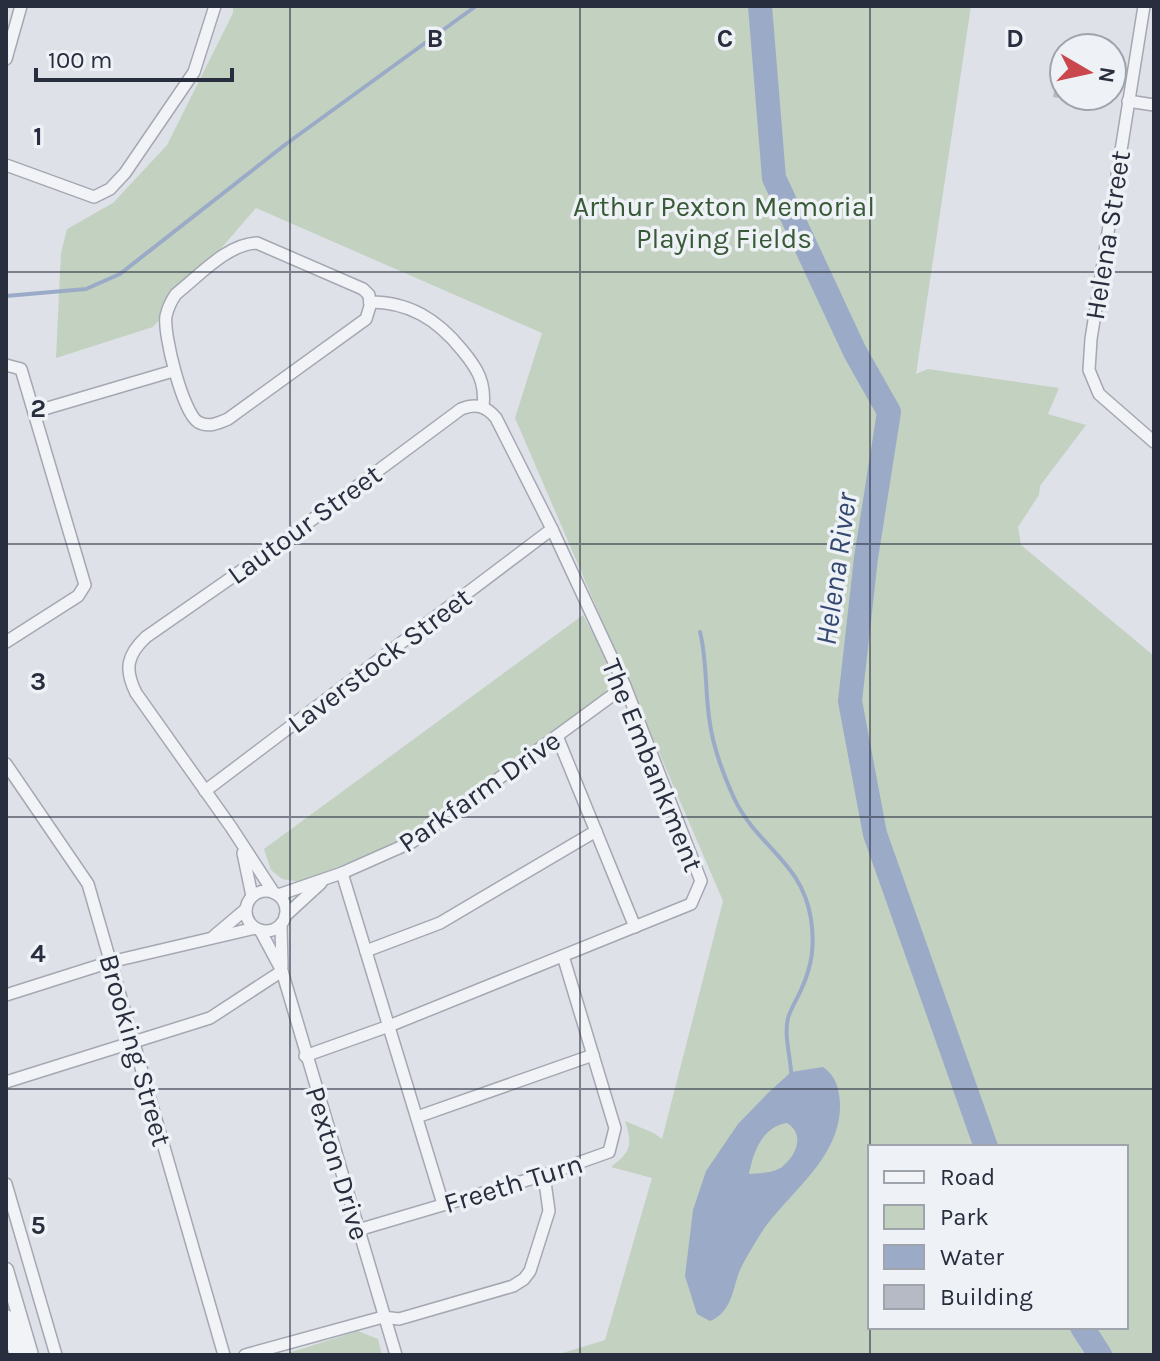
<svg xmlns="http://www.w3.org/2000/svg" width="1160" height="1361" font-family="Karla,sans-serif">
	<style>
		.green { fill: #c3d1c0; fill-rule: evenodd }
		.water { fill: #9babc7; fill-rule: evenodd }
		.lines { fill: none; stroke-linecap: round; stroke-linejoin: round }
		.stream { stroke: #9babc7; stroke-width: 4 }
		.river { stroke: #9babc7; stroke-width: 24 }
		.building { fill: #b6bac4; filter: url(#shadow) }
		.minor-casing { stroke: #a4a8b2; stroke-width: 14 }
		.tertiary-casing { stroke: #a4a8b2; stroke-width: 17 }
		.minor { stroke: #f2f3f6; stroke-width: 11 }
		.tertiary { stroke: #f2f3f6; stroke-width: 14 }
		.grid { fill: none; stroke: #282e3e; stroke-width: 2; stroke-opacity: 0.55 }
		.labels { text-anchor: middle; stroke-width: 7; stroke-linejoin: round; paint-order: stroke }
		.park-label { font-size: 28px; fill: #395a36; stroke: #eef1f5 }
		.street-label { font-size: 28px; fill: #282e3e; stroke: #eef1f5 }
		.water-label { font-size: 30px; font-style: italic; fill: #344971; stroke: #eef1f5 }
		.grid-label { font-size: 26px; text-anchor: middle; font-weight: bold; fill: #282e3e; stroke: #eef1f5; stroke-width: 7; stroke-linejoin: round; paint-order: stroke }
	</style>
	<defs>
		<filter id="shadow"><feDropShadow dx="5" dy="-5" stdDeviation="4" flood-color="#0004"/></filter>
	</defs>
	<rect width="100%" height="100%" fill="#dfe1e8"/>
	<g class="green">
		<path d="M233 6H971L916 374 928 369 1059 388 1048 414 1086 425 1040 486 1039 495 1018 527 1021 545 1154 656V1355H556L605 1340 652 1178 611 1167C631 1151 633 1146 625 1121L654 1133 662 1139 723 901 515 418 542 333 256 208 153 327 56 358 61 253 67 229 113 203 167 145 233 13ZM870 1147H1126V1327H870Z"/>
		<path d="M583 615C595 639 617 666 605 693L397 843 300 882 282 879 271 870 264 849Z"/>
		<polygon points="358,1331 378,1339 382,1355 282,1355"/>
	</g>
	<path class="water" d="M823 1067C836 1076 839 1088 840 1104 841 1161 785 1194 758 1238 752 1248 745 1259 740 1270 732 1290 732 1312 710 1321L697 1314 685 1276 693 1210 706 1171 738 1124 768 1093 791 1072ZM787 1123C805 1134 797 1155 782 1167 774 1173 759 1173 749 1174 753 1152 763 1126 787 1123Z"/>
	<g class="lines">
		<g class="stream">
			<polyline points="6,296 86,289 120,274 286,144 476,6"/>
			<path d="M700 632C707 660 705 688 709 717 712 743 723 774 734 798 757 847 802 861 811 919 815 946 812 966 801 990 797 999 791 1008 788 1018 784 1036 790 1054 791 1072"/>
		</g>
		<g class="river">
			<polyline points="760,6 774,178 855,352 889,412 866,558 850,701 875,834 986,1147"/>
			<polyline points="1082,1327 1100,1355"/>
		</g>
	</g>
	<polygon class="building" points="1058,70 1064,71 1064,96 1081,96 1080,101 1053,97"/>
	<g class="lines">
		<g class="minor-casing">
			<g id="minor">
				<polyline points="1144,6 1091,339 1089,370 1099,394 1154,442"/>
				<polyline points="6,59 21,6"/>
				<polyline points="1128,101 1154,105"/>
				<polyline points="6,165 94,197 110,189 125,173 194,72 215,6"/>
				<path d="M257 243 363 289 369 295 370 306 366 319 228 419C219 423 208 428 198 422 183 413 163 334 166 316 168 307 171 301 176 294 199 276 227 244 257 243Z"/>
				<path d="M370 302C409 302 437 319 462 350 477 368 486 382 483 407"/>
				<polyline points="6,365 21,369 85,585 78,596 6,642"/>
				<polyline points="34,412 173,371"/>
				<polyline points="557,736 635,927"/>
				<polyline points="6,764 88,884 224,1355"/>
				<polyline points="205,791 552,529"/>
				<polyline points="243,853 252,896"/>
				<polyline points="342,873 443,1204"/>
				<circle cx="266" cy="911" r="20"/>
				<path d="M274 893 231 827 136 693C124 669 127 655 146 637L274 548 461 409C476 403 486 406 496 418L552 529 625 686 701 881 691 904 389 1026 305 1056"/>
				<polyline points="278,895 342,873 412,842 625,686"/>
				<polyline points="285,916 321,883"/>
				<polyline points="281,924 282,967"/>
				<polyline points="260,930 282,971 396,1355"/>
				<polyline points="214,936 246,909"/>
				<polyline points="366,951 440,923 596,831"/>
				<polyline points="6,995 110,962 255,928"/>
				<polyline points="6,1082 210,1018 282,971"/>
				<polyline points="417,1117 593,1055"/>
				<polyline points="6,1184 56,1355"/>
				<polyline points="358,1230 544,1175 609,1152 615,1128 563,956"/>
				<polyline points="245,1355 383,1317 399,1319 513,1286 524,1279 530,1271 549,1211 544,1175"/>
			</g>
		</g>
		<g class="tertiary-casing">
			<g id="tertiary">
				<polyline points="6,1270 31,1355"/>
				<polyline points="6,1317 17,1355"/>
			</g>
		</g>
		<use href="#minor" class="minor"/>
		<use href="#tertiary" class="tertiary"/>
	</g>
	<path class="grid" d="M290 6V1355M580 6V1355M870 6V1147M6 272H1154M6 544H1154M6 817H1154M6 1089H1154M870 1147V1327M870 1327V1355"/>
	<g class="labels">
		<g class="park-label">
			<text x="724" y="216">Arthur Pexton Memorial<tspan x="724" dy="32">Playing Fields</tspan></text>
		</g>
		<g class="street-label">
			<text transform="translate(1107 235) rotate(-81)" y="10">Helena Street</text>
			<text transform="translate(304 524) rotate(-36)" y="10">Lautour Street</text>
			<text transform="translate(379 660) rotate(-37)" y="10">Laverstock Street</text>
			<text transform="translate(653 765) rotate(68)" y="10">The Embankment</text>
			<text transform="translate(479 791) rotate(-35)" y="10">Parkfarm Drive</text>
			<text transform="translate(136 1050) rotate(74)" y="10">Brooking Street</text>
			<text transform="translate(338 1163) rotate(73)" y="10">Pexton Drive</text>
			<text transform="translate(513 1183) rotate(-17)" y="10">Freeth Turn</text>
		</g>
		<g class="water-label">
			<text transform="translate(836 569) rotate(-82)" y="10">Helena River</text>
		</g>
	</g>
	<g class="grid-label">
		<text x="435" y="47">B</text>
		<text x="725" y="47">C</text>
		<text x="1015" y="47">D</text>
		<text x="38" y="145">1</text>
		<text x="38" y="417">2</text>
		<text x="38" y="690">3</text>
		<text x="38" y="962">4</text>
		<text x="38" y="1234">5</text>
	</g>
	<rect width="1160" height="1361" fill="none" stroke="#282e3e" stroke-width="16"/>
	<rect x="868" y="1145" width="260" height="184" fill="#eef1f5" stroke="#9fa3ac" stroke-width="2"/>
	<rect x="884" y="1171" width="40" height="12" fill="#f2f3f6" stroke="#9fa3ac" stroke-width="2"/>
	<text x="940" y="1185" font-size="24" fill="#282e3e">Road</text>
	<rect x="884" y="1205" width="40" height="24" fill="#c3d1c0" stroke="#9fa3ac" stroke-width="2"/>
	<text x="940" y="1225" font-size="24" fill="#282e3e">Park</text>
	<rect x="884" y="1245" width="40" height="24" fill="#9babc7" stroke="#9fa3ac" stroke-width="2"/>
	<text x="940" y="1265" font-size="24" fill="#282e3e">Water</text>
	<rect x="884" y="1285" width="40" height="24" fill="#b6bac4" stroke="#9fa3ac" stroke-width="2"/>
	<text x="940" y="1305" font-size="24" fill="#282e3e">Building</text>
	<g transform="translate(1088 72) rotate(99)"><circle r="38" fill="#eef1f5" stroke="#9fa3ac" stroke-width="2"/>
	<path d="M0-6L14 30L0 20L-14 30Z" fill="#ca474d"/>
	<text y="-12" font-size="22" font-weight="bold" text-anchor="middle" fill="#282e3e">N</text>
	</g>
	<path d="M36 68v12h196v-12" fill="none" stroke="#282e3e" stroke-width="4"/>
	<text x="48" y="68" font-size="24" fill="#282e3e" stroke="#eef1f5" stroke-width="6" paint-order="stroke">100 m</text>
</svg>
